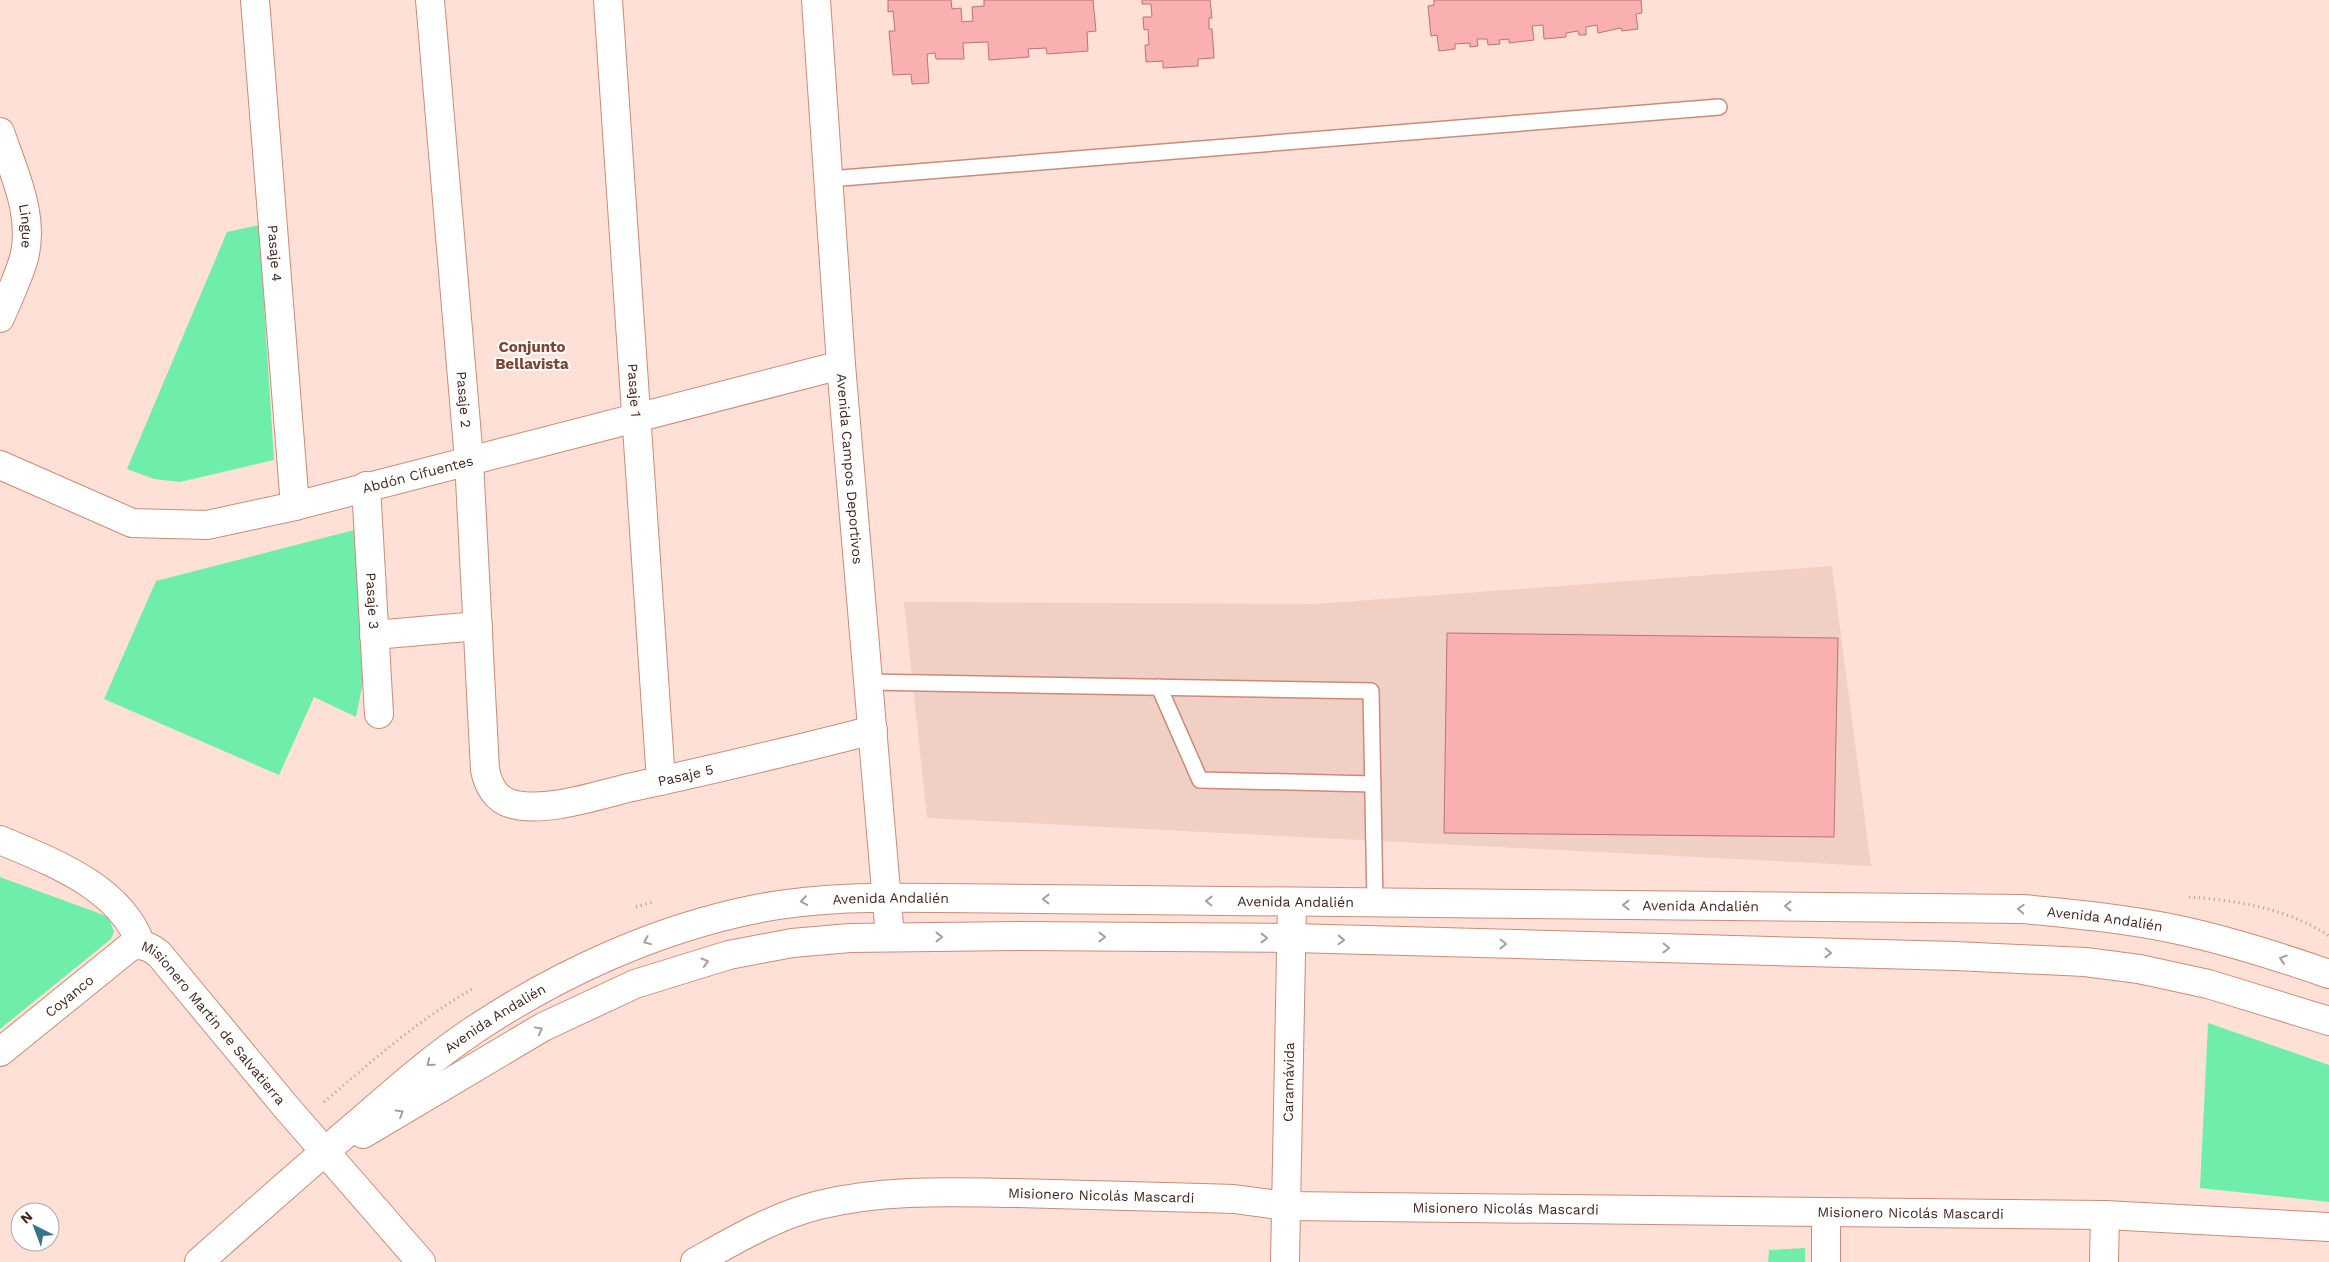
<svg xmlns="http://www.w3.org/2000/svg" width="2329" height="1262" font-family="'Work Sans',sans-serif">
	<style>
		.built { fill: #f0cfc5 }
		.green { fill: #6eeeaa }
		.building { fill: #faafb1; stroke: #ba7376 }
		.lines { fill: none; stroke-linecap: round; stroke-linejoin: round }
		.service-casing { stroke: #ce8a75; stroke-width: 18 }
		.minor-casing { stroke: #ce8a75; stroke-width: 30 }
		.tertiary-casing { stroke: #ce8a75; stroke-width: 30 }
		.secondary-casing { stroke: #ce8a75; stroke-width: 30 }
		.path { stroke: #b69890; stroke-width: 3; stroke-dasharray: 1 4; stroke-linecap: butt }
		.service { stroke: #fff; stroke-width: 15 }
		.minor { stroke: #fff; stroke-width: 28 }
		.tertiary { stroke: #fff; stroke-width: 28 }
		.secondary { stroke: #fff; stroke-width: 28 }
		.oneway { stroke: #aa9d9a }
		.labels { text-anchor: middle; stroke-width: 4; stroke-linejoin: round; paint-order: stroke }
		.street-label { font-size: 14px; fill: #42261e; stroke: #fff }
		.neighbourhood-label { font-size: 15px; font-weight: bold; fill: #804431; stroke: #fff }
	</style>
	<rect width="100%" height="100%" fill="#ffe0d7"/>
	<polygon class="built" points="1832,566 1871,866 927,818 904,602 1315,604"/>
	<g class="green">
		<polygon points="259,225 274,460 180,482 154,479 127,469 227,232"/>
		<polygon points="354,530 364,677 356,717 314,697 279,775 104,699 156,581"/>
		<polygon points="0,877 101,914 109,918 114,932 111,939 0,1029"/>
		<polygon points="2208,1023 2329,1065 2329,1202 2200,1188"/>
		<polygon points="1805,1248 1805,1262 1768,1262 1769,1250"/>
	</g>
	<g class="building">
		<polygon points="888,0 951,0 952,9 961,8 962,22 973,21 972,7 984,6 984,0 1093,0 1096,31 1087,32 1088,51 1047,54 1046,48 1028,49 1029,57 989,60 988,42 963,43 964,59 936,59 935,53 927,54 929,83 912,84 911,74 893,75 889,31 895,31 893,11 888,12"/>
		<polygon points="1142,0 1210,0 1212,18 1209,18 1209,29 1212,29 1214,58 1198,59 1198,66 1163,68 1163,61 1146,62 1145,45 1149,45 1148,29 1144,30 1143,17 1152,17 1151,4 1142,4"/>
		<polygon points="1434,0 1641,0 1642,13 1636,14 1638,29 1622,31 1621,28 1598,33 1597,25 1586,27 1586,35 1579,35 1578,31 1566,33 1566,37 1544,39 1543,25 1532,26 1534,40 1509,43 1509,39 1499,40 1500,44 1488,45 1487,39 1477,39 1478,46 1470,47 1470,43 1455,44 1455,49 1439,51 1437,35 1431,36 1428,6 1434,5"/>
		<polygon points="1447,633 1838,638 1834,837 1444,833"/>
	</g>
	<g class="lines">
		<g class="service-casing">
			<g id="service">
				<polyline points="829,179 1719,107"/>
				<polyline points="869,682 1371,691 1375,903"/>
				<polyline points="1159,687 1200,780 1373,784"/>
			</g>
		</g>
		<g class="minor-casing">
			<g id="minor">
				<path id="s1" d="M255 0 295 506"/>
				<path id="s2" d="M430 0 469 460 485 770C488 785 496 800 512 804 545 813 595 796 628 788 710 770 792 751 873 730"/>
				<path id="s3" d="M608 0 661 781"/>
				<path id="s4" d="M0 132C13 171 35 215 24 258 18 279 8 299 0 318"/>
				<path id="s5" d="M366 486 379 714"/>
				<polyline points="374,635 478,626"/>
				<path d="M0 840C52 862 121 887 141 945"/>
				<path id="s6" d="M0 1052 131 946C143 944 149 946 159 954L286 1107 421 1262"/>
				<path id="s7" d="M695 1262C735 1240 775 1216 819 1205 884 1189 951 1192 1016 1193 1078 1195 1140 1196 1202 1198L1234 1199 1286 1206 2105 1215 2329 1227"/>
				<path id="s8" d="M1285 1262 1292 902"/>
				<polyline points="1826,1262 1826,1214"/>
				<polyline points="2104,1262 2105,1215"/>
			</g>
		</g>
		<g class="tertiary-casing">
			<g id="tertiary">
				<path id="s9" d="M816 0 841 365 890 937"/>
				<path id="s10" d="M0 465 132 523 207 525 295 506 841 365"/>
			</g>
		</g>
		<g class="secondary-casing">
			<g id="secondary">
				<polyline points="363,1134 543,1027 635,984 729,955 792,943 850,938 1019,936 1292,938 1955,956 2085,962 2139,969 2208,984 2329,1021"/>
				<path id="s11" d="M199 1262C251 1216 304 1169 357 1124 395 1091 432 1058 474 1030 558 974 656 929 756 909 817 897 878 897 939 898L2023 909C2075 914 2128 919 2179 930 2230 941 2280 957 2329 974"/>
			</g>
		</g>
		<g class="path">
			<path d="M2189 897C2236 900 2289 909 2329 936"/>
			<polyline points="636,907 652,902"/>
			<path d="M324 1102C372 1061 419 1019 474 988"/>
		</g>
		<use href="#service" class="service"/>
		<use href="#minor" class="minor"/>
		<use href="#tertiary" class="tertiary"/>
		<use href="#secondary" class="secondary"/>
	</g>
	<defs><path id="oneway-chevron" d="M-2-3.5L2.5 0L-2 3.5" fill="none" stroke-width="1.6" stroke-linecap="round" stroke-linejoin="round" transform="scale(1.25)"/></defs>
	<g class="oneway">
		<use href="#oneway-chevron" transform="translate(1046 899) rotate(-179)"/>
		<use href="#oneway-chevron" transform="translate(804 901) rotate(172)"/>
		<use href="#oneway-chevron" transform="translate(1209 901) rotate(-179)"/>
		<use href="#oneway-chevron" transform="translate(1626 905) rotate(-180)"/>
		<use href="#oneway-chevron" transform="translate(1788 906) rotate(-180)"/>
		<use href="#oneway-chevron" transform="translate(2021 909) rotate(-177)"/>
		<use href="#oneway-chevron" transform="translate(939 937)"/>
		<use href="#oneway-chevron" transform="translate(1102 937)"/>
		<use href="#oneway-chevron" transform="translate(1264 938)"/>
		<use href="#oneway-chevron" transform="translate(1341 940) rotate(2)"/>
		<use href="#oneway-chevron" transform="translate(647 941) rotate(158)"/>
		<use href="#oneway-chevron" transform="translate(1503 944) rotate(1)"/>
		<use href="#oneway-chevron" transform="translate(1666 948) rotate(1)"/>
		<use href="#oneway-chevron" transform="translate(1828 953) rotate(1)"/>
		<use href="#oneway-chevron" transform="translate(2283 959) rotate(-163)"/>
		<use href="#oneway-chevron" transform="translate(705 962) rotate(-16)"/>
		<use href="#oneway-chevron" transform="translate(539 1030) rotate(-29)"/>
		<use href="#oneway-chevron" transform="translate(430 1063) rotate(141)"/>
		<use href="#oneway-chevron" transform="translate(400 1113) rotate(-31)"/>
	</g>
	<g class="labels">
		<g class="street-label">
			<text dy="5" stroke="none"><textPath href="#s4" startOffset="98">Lingue</textPath></text>
			<text dy="5" stroke="none"><textPath href="#s1" startOffset="254">Pasaje 4</textPath></text>
			<text dy="5" stroke="none"><textPath href="#s3" startOffset="391">Pasaje 1</textPath></text>
			<text dy="5" stroke="none"><textPath href="#s2" startOffset="401">Pasaje 2</textPath></text>
			<text dy="5" stroke="none"><textPath href="#s9" startOffset="470">Avenida Campos Deportivos</textPath></text>
			<text dy="5" stroke="none"><textPath href="#s10" startOffset="436">Abdón Cifuentes</textPath></text>
			<text dy="5" stroke="none"><textPath href="#s5" startOffset="115">Pasaje 3</textPath></text>
			<text dy="5" stroke="none"><textPath href="#s2" startOffset="995">Pasaje 5</textPath></text>
			<text dy="5" stroke="none"><textPath href="#s11" startOffset="804">Avenida Andalién</textPath></text>
			<text dy="5" stroke="none"><textPath href="#s11" startOffset="1209">Avenida Andalién</textPath></text>
			<text dy="5" stroke="none"><textPath href="#s11" startOffset="1614">Avenida Andalién</textPath></text>
			<text dy="5" stroke="none"><textPath href="#s11" startOffset="2019">Avenida Andalién</textPath></text>
			<text dy="5" stroke="none"><textPath href="#s6" startOffset="89">Coyanco</textPath></text>
			<text dy="5" stroke="none"><textPath href="#s11" startOffset="384">Avenida Andalién</textPath></text>
			<text dy="5" stroke="none"><textPath href="#s6" startOffset="286">Misionero Martin de Salvatierra</textPath></text>
			<text dy="5" stroke="none"><textPath href="#s8" startOffset="180">Caramávida</textPath></text>
			<text dy="5" stroke="none"><textPath href="#s7" startOffset="420">Misionero Nicolás Mascardi</textPath></text>
			<text dy="5" stroke="none"><textPath href="#s7" startOffset="825">Misionero Nicolás Mascardi</textPath></text>
			<text dy="5" stroke="none"><textPath href="#s7" startOffset="1230">Misionero Nicolás Mascardi</textPath></text>
		</g>
		<g class="neighbourhood-label">
			<text x="532" y="352">Conjunto<tspan x="532" dy="17">Bellavista</tspan></text>
		</g>
	</g>
	<g transform="translate(35 1227) rotate(318)"><circle r="24" fill="#ffffff" stroke="#b3a8a5"/>
	<path d="M0-4L9 19L0 12L-9 19Z" fill="#347688"/>
	<text y="-8" font-size="14" font-weight="bold" text-anchor="middle" fill="#42261e">N</text>
	</g>
</svg>
